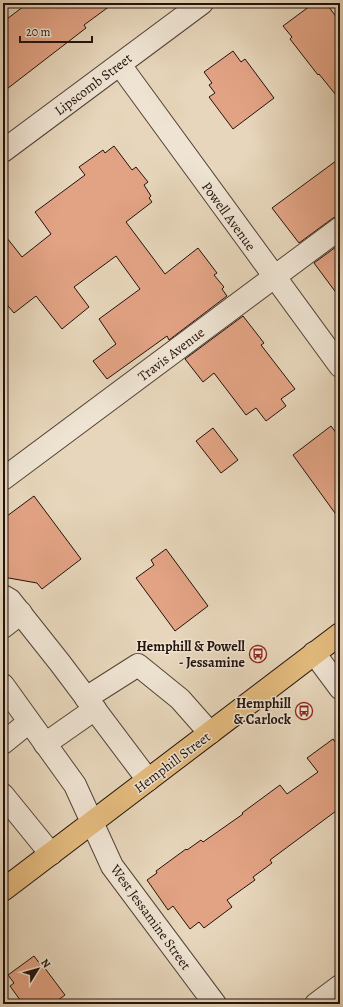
<svg xmlns="http://www.w3.org/2000/svg" width="343" height="1007" font-family="Alegreya,serif">
	<style>
		.building { fill: #e2a384; stroke: #22120c }
		.lines { fill: none; stroke-linecap: round; stroke-linejoin: round }
		.minor-casing { stroke: #534338; stroke-width: 24 }
		.major-casing { stroke: #22120c; stroke-width: 24 }
		.minor { stroke: #efe4d3; stroke-width: 22 }
		.major { stroke: #e4bb7e; stroke-width: 22 }
		.labels { text-anchor: middle; stroke-width: 3; stroke-linejoin: round; paint-order: stroke }
		.street-label { font-size: 14px; fill: #22120c; stroke: #efe4d3 }
		.poi-label { font-size: 14px; font-weight: bold; fill: #22120c; stroke: #efe4d3; text-anchor: end }
	</style>
	<rect width="100%" height="100%" fill="#e7d6bb"/>
	<filter id="stains"><feTurbulence type="fractalNoise" baseFrequency=".005" numOctaves="4"/><feColorMatrix values="0 0 0 0 .2 0 0 0 0 .09 0 0 0 0 .02 0 0 0 .5 -.17"/></filter>
	<radialGradient id="worn" r=".72"><stop offset=".6" stop-color="#630" stop-opacity="0"/><stop offset="1" stop-color="#630" stop-opacity=".3"/></radialGradient>
	<g class="building">
		<polygon points="28,3 114,3 84,25 86,28 3,92 3,22"/>
		<polygon points="314,3 326,3 340,22 340,100 319,74 318,75 290,39 292,37 283,26"/>
		<polygon points="233,51 241,62 245,59 274,98 233,129 209,97 215,93 209,85 212,83 204,72"/>
		<polygon points="114,146 132,170 136,167 148,182 144,185 151,196 149,198 152,202 126,222 165,274 198,248 217,273 214,275 224,287 222,289 227,296 169,340 167,336 107,379 93,361 116,344 99,319 140,289 116,256 74,287 89,307 62,329 36,296 14,313 3,300 3,233 22,257 51,234 35,212 85,175 79,167 103,150 105,153"/>
		<polygon points="340,158 340,216 333,218 299,243 272,208"/>
		<polygon points="340,244 340,298 314,263"/>
		<polygon points="243,316 264,343 261,345 295,389 281,399 286,406 266,421 256,408 246,415 214,373 203,382 185,359"/>
		<polygon points="331,426 340,438 340,520 293,455"/>
		<polygon points="213,428 238,460 221,473 196,441"/>
		<polygon points="34,496 81,559 42,589 37,583 3,577 3,519"/>
		<polygon points="166,549 208,606 175,631 136,578 154,565 151,560"/>
		<polygon points="333,739 340,749 340,808 270,860 272,863 253,877 255,880 227,900 232,907 204,928 199,922 190,929 173,906 168,910 147,880 157,873 156,871 186,849 187,850 201,840 203,842 243,814 242,813 280,785 287,794 318,772 307,758"/>
		<polygon points="34,956 40,964 41,963 65,995 53,1004 23,1004 10,986 14,983 8,975"/>
	</g>
	<g class="lines">
		<g class="minor-casing">
			<g id="minor">
				<polyline points="120,65 340,366"/>
				<polyline points="3,151 202,3"/>
				<polyline points="3,479 340,228"/>
				<polyline points="3,596 10,600 60,663 148,780"/>
				<polyline points="3,627 21,613"/>
				<polyline points="314,653 340,688"/>
				<polyline points="3,685 75,785 112,866 215,1004"/>
				<polyline points="86,698 138,665 180,699 210,733"/>
				<polyline points="3,743 29,722"/>
				<polyline points="45,744 95,709"/>
				<polyline points="3,795 51,854"/>
				<polyline points="316,1004 340,986"/>
			</g>
		</g>
		<g class="major-casing">
			<polyline id="major" points="3,890 340,634"/>
		</g>
		<use href="#minor" class="minor"/>
		<use href="#major" class="major"/>
	</g>
	<defs>
		<g id="bus-ring" transform="scale(0.9)"><circle r="9.5" fill="#efe4d3" stroke="#8f2418" stroke-width="1.5"/><path d="M-5-6H5V4H4V6H2V4H-2V6H-4V4H-5ZM-3.5-4V0h7V-4ZM-3.5 1.2v1.5H-2V1.2ZM2 1.2v1.5H3.5V1.2Z" fill="#8f2418"/></g>
	</defs>
	<g fill-rule="evenodd">
		<use href="#bus-ring" x="258" y="654"/>
		<use href="#bus-ring" x="304" y="711"/>
	</g>
	<g class="labels">
		<g class="street-label">
			<text transform="translate(93 84) rotate(-37)" y="5">Lipscomb Street</text>
			<text transform="translate(229 216) rotate(54)" y="5">Powell Avenue</text>
			<text transform="translate(171 354) rotate(-37)" y="5">Travis Avenue</text>
			<text transform="translate(172 762) rotate(-37)" y="5">Hemphill Street</text>
			<text transform="translate(151 917) rotate(54)" y="5">West Jessamine Street</text>
		</g>
		<g class="poi-label">
			<text x="245" y="651">Hemphill &amp; Powell<tspan x="245" dy="16">- Jessamine</tspan></text>
			<text x="291" y="708">Hemphill<tspan x="291" dy="16">&amp; Carlock</tspan></text>
		</g>
	</g>
	<rect width="343" height="1007" fill="none" stroke="#e7d6bb" stroke-width="16"/>
	<rect x="4" y="4" width="335" height="999" fill="none" stroke="#22120c" stroke-width="2"/>
	<rect x="8" y="8" width="327" height="991" fill="none" stroke="#22120c"/>
	<g transform="translate(38 969) rotate(53)" stroke="#efe4d3" stroke-width="3" paint-order="stroke">
	<path d="M0-3L7 15L0 10L-7 15Z" fill="#22120c"/>
	<text y="-6" font-size="11" font-weight="bold" text-anchor="middle" fill="#22120c">N</text>
	</g>
	<path d="M20 36v6h72v-6" fill="none" stroke="#22120c" stroke-width="2"/>
	<text x="26" y="36" font-size="12" fill="#22120c" stroke="#efe4d3" stroke-width="3" paint-order="stroke">20 m</text>
	<rect width="100%" height="100%" filter="url(#stains)"/>
	<rect width="100%" height="100%" fill="url(#worn)"/>
</svg>
